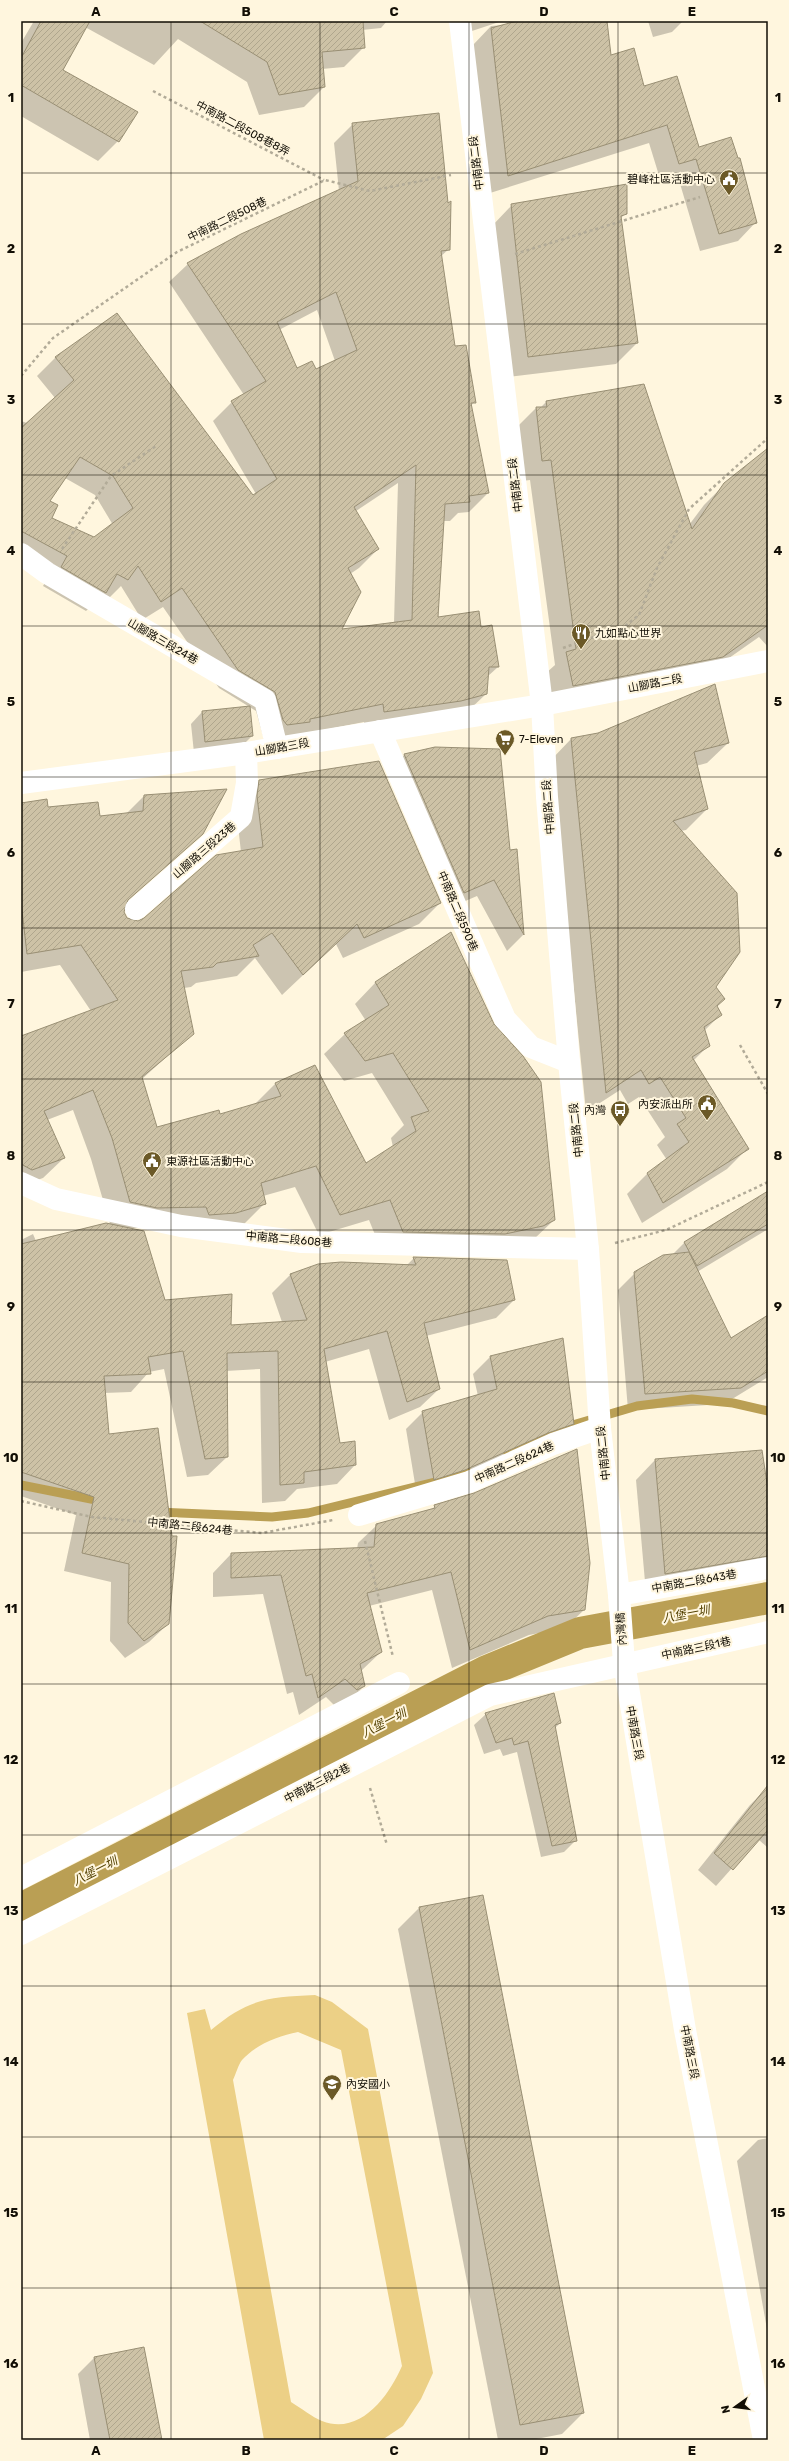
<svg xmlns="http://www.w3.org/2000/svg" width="789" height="2461" font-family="Rubik,'Noto Sans TC',sans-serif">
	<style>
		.pitch { fill: #ecd086; fill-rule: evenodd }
		.shadow { fill: #0003; fill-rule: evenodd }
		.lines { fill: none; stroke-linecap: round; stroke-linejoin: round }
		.stream { stroke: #ba9f54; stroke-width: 9 }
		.canal { stroke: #ba9f54; stroke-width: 32 }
		.building { fill: url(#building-hatch); stroke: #998f74; fill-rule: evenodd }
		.path { stroke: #b2ab98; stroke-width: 2.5; stroke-dasharray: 3 3; stroke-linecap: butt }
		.minor { stroke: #fff; stroke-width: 22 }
		.major { stroke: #fff; stroke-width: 22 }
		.grid { fill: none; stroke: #120e05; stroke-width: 1; stroke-opacity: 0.55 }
		.labels { text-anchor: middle; stroke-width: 4; stroke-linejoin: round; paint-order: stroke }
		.street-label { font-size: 11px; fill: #120e05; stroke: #fff6de }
		.poi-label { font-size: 11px; fill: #120e05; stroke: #fff6de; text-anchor: start }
		.water-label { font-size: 12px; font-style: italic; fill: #534000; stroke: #fff6de }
		.neatline { fill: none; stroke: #120e05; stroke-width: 1.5 }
		.grid-label { font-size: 13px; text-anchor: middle; font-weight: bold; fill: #120e05 }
	</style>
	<defs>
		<pattern id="building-hatch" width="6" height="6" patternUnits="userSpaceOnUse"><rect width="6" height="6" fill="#cdc2a6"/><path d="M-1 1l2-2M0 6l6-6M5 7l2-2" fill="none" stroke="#afa68d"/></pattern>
	</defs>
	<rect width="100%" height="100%" fill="#fff6de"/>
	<path class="pitch" d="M315 1995 332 2002 368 2029 433 2373 421 2399 403 2426 382 2440H264L187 2013 205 2009 211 2030C248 1999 268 1997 315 1995ZM298 2032 341 2050 402 2366C389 2396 360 2436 322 2421 312 2417 301 2408 291 2402L233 2080C236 2074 238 2065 242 2060 257 2044 278 2036 298 2032Z"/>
	<g class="shadow">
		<polygon points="34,21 387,21 381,28 362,30 364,47 344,67 322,69 324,87 304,107 259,115 247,82 178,39 154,65 85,27 61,71 118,141 98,161 21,116 21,43"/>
		<polygon points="464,21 502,21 469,32"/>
		<polygon points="554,21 606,21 610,56 643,88 699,148 756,222 738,241 700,251 678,177 661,182 649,143 490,193 473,45 491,26"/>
		<polygon points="648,21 683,21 672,32 653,37"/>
		<path d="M353 124 449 249 440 257 454 347 474 402 471 406 488 493 469 512 458 513 450 521H443L437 618 480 628 498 667 487 677 486 694 467 712 365 730 364 722 293 736 264 739 256 711 219 688 163 607 142 620 121 586 109 598 103 595 86 611 43 586 49 575 21 560V421L27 423 55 398 37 376 55 358 117 314 253 496 256 494 213 421 232 402 244 395 169 282 188 264 339 191 334 143ZM317 310 335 361 315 370 297 369 279 330ZM65 478 95 495 113 525 94 538 51 518 49 502ZM398 483 394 623 340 630 350 574 359 568 378 549 356 511Z"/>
		<polygon points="512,205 626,213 620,219 637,343 616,364 507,377 491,227"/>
		<polygon points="644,385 689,525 704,505 725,484 768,449 768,647 759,637 702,677 553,706 546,673 555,665 530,480 522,481 515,429 536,408 540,408 546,402"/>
		<polygon points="202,712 252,736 240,748 194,753 191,724"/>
		<polygon points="571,739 728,743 707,763 696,766 707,809 686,830 681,831 715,987 716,1006 720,1015 704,1031 709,1045 693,1061 748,1148 727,1169 642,1223 627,1194 647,1174 667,1160 657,1145 665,1137 639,1097 628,1104 620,1090 586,1112 551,760"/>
		<polygon points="435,748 510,852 516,850 523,935 507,951 477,896 447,909 388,772 404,755"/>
		<polygon points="260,781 440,903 419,924 343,958 336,944 282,995 255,958 237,976 196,983 191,987 184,988 193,1033 142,1079 156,1128 219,1116 255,1104 275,1084 366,1164 393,1147 391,1138 404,1125 372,1073 344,1081 324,1054 345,1034 366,1021 355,1004 375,983 451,934 554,1220 533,1240 382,1252 369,1220 319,1235 295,1187 263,1196 265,1203 244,1224 132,1228 164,1302 230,1326 282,1322 272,1293 290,1275 319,1265 407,1265 414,1258 514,1300 496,1318 426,1336 439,1389 420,1407 389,1420 369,1349 325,1362 339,1444 355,1465 337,1484 297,1489 285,1501 262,1503 260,1369 226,1371 227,1457 208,1475 187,1477 164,1369 149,1372 131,1392 104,1393 108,1435 168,1624 149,1642 125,1658 110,1641 111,1582 64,1571 76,1515 21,1496 21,1240 33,1234 36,1241 110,1224 91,1159 73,1110 47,1120 64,1158 43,1178 21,1186 21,1038 91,1011 60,965 21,972 21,804 99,817 126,814 144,796 202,833 125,903 123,911 126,918 139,922 241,852 237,817 239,802"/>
		<polygon points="768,1192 768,1229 697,1272 730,1339 768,1316 768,1377 724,1404 628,1410 618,1290 635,1273 673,1254 684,1243"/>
		<polygon points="490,1357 573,1423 556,1440 417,1496 406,1429 423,1412 478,1396 473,1374"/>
		<polygon points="655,1460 768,1480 768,1579 646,1593 636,1480"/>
		<polygon points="435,1506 584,1610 565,1628 529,1635 452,1668 432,1590 369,1606 381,1652 361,1671 364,1686 345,1705 338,1709 326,1697 299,1715 293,1692 287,1694 263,1594 213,1597 213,1573 231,1554 357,1549 358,1543 377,1525 431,1511"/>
		<polygon points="486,1714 560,1723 555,1728 576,1840 564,1852 541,1857 517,1752 503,1756 500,1749 484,1754 474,1725"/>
		<polygon points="767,1788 768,1848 758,1839 716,1886 698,1870 750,1805"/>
		<polygon points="419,1908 583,2413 562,2434 531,2440 498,2440 398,1929"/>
		<polygon points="768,2138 768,2335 737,2161 758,2140"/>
		<polygon points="94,2358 161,2440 90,2440 78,2374"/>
	</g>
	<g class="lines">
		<g class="stream">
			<polyline points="507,1451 559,1429 637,1406 692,1399 733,1403 768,1411"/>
			<polyline points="21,1485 106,1502"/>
			<polyline points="157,1512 272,1517 308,1513 435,1482 466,1469"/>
		</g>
		<polyline class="canal" points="21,1909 487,1671 580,1633 768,1598"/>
	</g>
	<g class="building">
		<polygon points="41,21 90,21 63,70 138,112 119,142 21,85 21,58"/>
		<polygon points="200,21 363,21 365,48 322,52 325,87 279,95 267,62"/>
		<polygon points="517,21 607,21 611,55 634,48 644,86 677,76 699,147 731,137 738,158 740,158 757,223 719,234 696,159 679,164 667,125 508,176 491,28"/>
		<path d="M439 113 448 203 451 201 450 250 441 251 455 346 466 345 476 403H471L489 493 469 496 470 502 445 504 438 617 479 611 481 627 492 625 499 667H489L487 694 461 701 384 712 383 704 310 719V722L287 725 283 720 275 692 238 670 182 588 161 602 138 566 128 580 117 574 106 593 61 567 67 556 21 531V428L74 380 55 357 117 313 253 495 277 479 231 401 266 381 187 263 241 234 358 181 352 123ZM336 292 357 350 316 369 312 361 297 368 277 322ZM80 457 113 476 133 508 94 537 52 518 58 505 50 501ZM416 465 412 620 342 629 361 592 348 568 379 549 354 507Z"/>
		<polygon points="627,184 627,214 621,216 638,343 528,357 511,204"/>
		<polygon points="644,384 692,529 724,483 768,448 768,625 723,657 573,686 566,652 576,649 551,460 542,461 536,407 547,407 546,401"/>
		<polygon points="715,684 729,743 694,752 708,809 673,821 737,893 740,952 716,987 725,999 717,1006 722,1015 704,1027 710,1046 692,1057 749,1149 663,1203 647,1173 689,1142 677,1124 686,1118 660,1077 649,1084 641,1070 606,1093 571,738 598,733"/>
		<polygon points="250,706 253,736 205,742 202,711"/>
		<polygon points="435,747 500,749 510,850 517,849 524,935 494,880 464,893 404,754"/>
		<polygon points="379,761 441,903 364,938 357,924 303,975 272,933 253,945 259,956 217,963 213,967 181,971 194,1034 142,1077 157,1127 219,1110 220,1114 281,1096 275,1083 315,1065 366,1163 416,1131 411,1117 429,1111 393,1053 365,1061 344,1033 389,1005 375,982 451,932 494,1024 523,1056 541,1082 555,1220 543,1226 505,1234 403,1232 390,1200 340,1215 316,1166 261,1183 266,1204 236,1213 209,1215 206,1207 157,1208 130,1202 112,1138 93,1090 44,1111 65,1158 32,1170 21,1164 21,1036 118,1000 81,945 27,954 21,902 21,803 47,799 48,807 98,802 100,816 143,811 144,795 227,789 203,834 128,900 124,912 127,918 138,921 144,918 216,855 263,847 257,796 259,780"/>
		<polygon points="768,1191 768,1224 697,1266 684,1242"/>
		<polygon points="106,1223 144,1231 165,1300 232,1294 231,1325 307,1320 290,1274 318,1264 341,1262 416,1265 413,1257 507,1260 515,1300 424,1323 440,1389 407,1402 387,1331 324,1349 340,1443 355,1441 356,1465 304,1472 304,1483 280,1485 278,1351 227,1353 228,1457 205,1459 183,1351 148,1357 151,1374 104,1376 109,1434 158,1428 172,1536 177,1536 169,1624 144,1641 128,1623 129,1564 82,1553 94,1497 21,1472 21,1244"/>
		<polygon points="689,1252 731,1338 768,1315 768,1371 741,1388 645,1394 634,1272 663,1255"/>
		<polygon points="563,1338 574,1424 548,1433 465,1470 434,1480 422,1411 497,1389 490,1356"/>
		<polygon points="577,1449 590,1563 585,1610 548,1616 470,1650 451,1572 367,1593 382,1652 360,1664 365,1686 357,1690 345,1679 318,1698 312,1674 306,1676 281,1575 231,1578 231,1553 374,1547 376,1524 435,1508 434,1505 474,1493"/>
		<polygon points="762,1450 768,1490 768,1556 665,1574 655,1459"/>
		<polygon points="554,1693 561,1723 555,1725 577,1841 552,1846 528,1741 514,1745 512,1738 496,1743 485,1713"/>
		<polygon points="768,1785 768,1830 733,1870 714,1853"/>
		<polygon points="483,1895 584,2413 520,2425 419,1907"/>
		<polygon points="144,2347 162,2440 110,2440 94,2357"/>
	</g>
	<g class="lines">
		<g class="path">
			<polyline points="153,91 324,180"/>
			<polyline points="515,254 700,197"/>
			<polyline points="21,376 53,338 177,252 325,180 370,191 451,175"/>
			<polyline points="62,549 111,476 156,446"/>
			<polyline points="563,648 625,626 639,615 657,568 689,509 768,438"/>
			<polyline points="740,1045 768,1094"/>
			<polyline points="615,1243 666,1230 768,1182"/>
			<polyline points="21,1501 92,1517 262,1533 333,1520"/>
			<polyline points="365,1541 393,1657"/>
			<polyline points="370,1788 387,1845"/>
		</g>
		<g class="minor">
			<polyline points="21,554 47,573 265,700 277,748"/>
			<polyline points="380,731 505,1019 531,1047 569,1062"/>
			<polyline points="136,909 241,817 247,783 246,753"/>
			<polyline points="21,1183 56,1199 181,1226 302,1242 588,1249"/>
			<polyline points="359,1515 469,1482 553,1444 600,1428"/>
			<polyline points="619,1595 768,1568"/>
			<polyline points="21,1878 399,1683"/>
			<polyline points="21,1934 490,1695 768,1632"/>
		</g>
		<g class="major">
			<polyline points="460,21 542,705 547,797 569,1062 588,1249 600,1428 619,1595 624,1663 685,2030 764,2440"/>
			<polyline points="21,783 246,753 542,705 768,661"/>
		</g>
	</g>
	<path class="grid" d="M171 21V2440M320 21V2440M469 21V2440M618 21V2440M21 173H768M21 324H768M21 475H768M21 626H768M21 777H768M21 928H768M21 1079H768M21 1230H768M21 1382H768M21 1533H768M21 1684H768M21 1835H768M21 1986H768M21 2137H768M21 2288H768"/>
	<defs>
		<g id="civic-pin" transform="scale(1)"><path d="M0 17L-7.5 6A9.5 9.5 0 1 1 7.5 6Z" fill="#6b5927" stroke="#fff6de"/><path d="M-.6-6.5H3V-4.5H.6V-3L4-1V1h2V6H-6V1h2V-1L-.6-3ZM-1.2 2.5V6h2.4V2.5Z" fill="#fff"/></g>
		<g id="restaurant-pin" transform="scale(1)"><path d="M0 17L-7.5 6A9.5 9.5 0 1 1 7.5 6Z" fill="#6b5927" stroke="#fff6de"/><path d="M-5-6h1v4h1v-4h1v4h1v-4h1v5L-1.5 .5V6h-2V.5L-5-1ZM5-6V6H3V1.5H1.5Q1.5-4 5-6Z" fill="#fff"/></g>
		<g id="supermarket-pin" transform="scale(1)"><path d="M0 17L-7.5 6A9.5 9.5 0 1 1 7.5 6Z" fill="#6b5927" stroke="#fff6de"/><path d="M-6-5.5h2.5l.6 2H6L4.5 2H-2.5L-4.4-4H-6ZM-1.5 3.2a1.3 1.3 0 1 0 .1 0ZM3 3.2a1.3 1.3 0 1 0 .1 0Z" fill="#fff"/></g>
		<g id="bus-pin" transform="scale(1)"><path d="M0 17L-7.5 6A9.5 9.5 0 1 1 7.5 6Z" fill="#6b5927" stroke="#fff6de"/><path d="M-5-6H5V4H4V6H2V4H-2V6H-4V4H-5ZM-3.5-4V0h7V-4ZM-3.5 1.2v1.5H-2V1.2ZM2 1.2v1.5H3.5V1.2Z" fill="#fff"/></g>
		<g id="school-pin" transform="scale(1)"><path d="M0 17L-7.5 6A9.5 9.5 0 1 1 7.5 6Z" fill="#6b5927" stroke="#fff6de"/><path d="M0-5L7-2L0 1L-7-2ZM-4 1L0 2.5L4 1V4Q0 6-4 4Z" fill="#fff"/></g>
	</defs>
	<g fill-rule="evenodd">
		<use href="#civic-pin" x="729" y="179"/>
		<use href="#restaurant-pin" x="581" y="633"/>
		<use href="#supermarket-pin" x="505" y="739"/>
		<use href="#civic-pin" x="707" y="1104"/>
		<use href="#bus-pin" x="620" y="1110"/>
		<use href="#civic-pin" x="152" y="1161"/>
		<use href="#school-pin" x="332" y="2084"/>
	</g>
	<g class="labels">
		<g class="street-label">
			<text transform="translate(243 128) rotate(28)" y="4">中南路二段508巷8弄</text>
			<text transform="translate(476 163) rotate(-97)" y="4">中南路二段</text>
			<text transform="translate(227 219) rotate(-26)" y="4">中南路二段508巷</text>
			<text transform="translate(515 485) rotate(-97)" y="4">中南路二段</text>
			<text transform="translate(163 641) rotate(30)" y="4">山腳路三段24巷</text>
			<text transform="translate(655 683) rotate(-11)" y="4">山腳路二段</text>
			<text transform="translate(282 747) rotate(-10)" y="4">山腳路三段</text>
			<text transform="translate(548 807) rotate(-94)" y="4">中南路二段</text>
			<text transform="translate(204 850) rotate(-41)" y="4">山腳路三段23巷</text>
			<text transform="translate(458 911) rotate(67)" y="4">中南路二段590巷</text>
			<text transform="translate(576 1130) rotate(-96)" y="4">中南路二段</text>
			<text transform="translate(289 1239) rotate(5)" y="4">中南路二段608巷</text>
			<text transform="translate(603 1453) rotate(-96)" y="4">中南路二段</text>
			<text transform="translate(514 1462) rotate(-24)" y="4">中南路二段624巷</text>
			<text transform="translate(190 1526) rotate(6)" y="4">中南路二段624巷</text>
			<text transform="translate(694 1581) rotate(-10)" y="4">中南路二段643巷</text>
			<text transform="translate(621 1629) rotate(-94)" y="4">內灣橋</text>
			<text transform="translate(696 1648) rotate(-12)" y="4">中南路三段1巷</text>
			<text transform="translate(635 1733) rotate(80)" y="4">中南路三段</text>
			<text transform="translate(317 1783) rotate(-27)" y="4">中南路三段2巷</text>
			<text transform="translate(690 2052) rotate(79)" y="4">中南路三段</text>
		</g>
		<g class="poi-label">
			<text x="715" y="183" text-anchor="end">碧峰社區活動中心</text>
			<text x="595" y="637">九如點心世界</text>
			<text x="519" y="743">7-Eleven</text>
			<text x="693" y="1108" text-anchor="end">內安派出所</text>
			<text x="606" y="1114" text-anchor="end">內灣</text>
			<text x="166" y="1165">東源社區活動中心</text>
			<text x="346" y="2088">內安國小</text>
		</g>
		<g class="water-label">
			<text transform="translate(686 1614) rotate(-11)" y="4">八堡一圳</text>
			<text transform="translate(384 1723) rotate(-27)" y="4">八堡一圳</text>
			<text transform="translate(95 1871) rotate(-27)" y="4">八堡一圳</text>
		</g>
	</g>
	<rect width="789" height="2461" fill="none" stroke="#fff6de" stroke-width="44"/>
	<g transform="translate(735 2407) rotate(256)" stroke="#fff6de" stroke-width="3" paint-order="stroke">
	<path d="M0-3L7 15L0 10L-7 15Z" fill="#120e05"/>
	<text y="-6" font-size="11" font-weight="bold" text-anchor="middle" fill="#120e05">N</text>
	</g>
	<rect x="22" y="22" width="745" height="2417" class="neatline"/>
	<g class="grid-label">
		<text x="96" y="16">A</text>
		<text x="246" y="16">B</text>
		<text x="394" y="16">C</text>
		<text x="544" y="16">D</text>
		<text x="692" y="16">E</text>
		<text x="11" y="102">1</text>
		<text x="778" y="102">1</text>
		<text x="11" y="253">2</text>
		<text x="778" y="253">2</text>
		<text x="11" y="404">3</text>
		<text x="778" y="404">3</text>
		<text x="11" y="555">4</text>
		<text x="778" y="555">4</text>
		<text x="11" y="706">5</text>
		<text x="778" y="706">5</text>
		<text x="11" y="857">6</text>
		<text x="778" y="857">6</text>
		<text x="11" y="1008">7</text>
		<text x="778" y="1008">7</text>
		<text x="11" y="1160">8</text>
		<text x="778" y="1160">8</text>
		<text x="11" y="1311">9</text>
		<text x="778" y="1311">9</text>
		<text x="11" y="1462">10</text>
		<text x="778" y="1462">10</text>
		<text x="11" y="1613">11</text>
		<text x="778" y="1613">11</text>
		<text x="11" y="1764">12</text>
		<text x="778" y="1764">12</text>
		<text x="11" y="1915">13</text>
		<text x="778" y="1915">13</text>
		<text x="11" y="2066">14</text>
		<text x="778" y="2066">14</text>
		<text x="11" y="2217">15</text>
		<text x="778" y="2217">15</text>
		<text x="11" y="2368">16</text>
		<text x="778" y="2368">16</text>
		<text x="96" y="2455">A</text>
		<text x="246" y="2455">B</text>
		<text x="394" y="2455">C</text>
		<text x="544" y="2455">D</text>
		<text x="692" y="2455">E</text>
	</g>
</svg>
